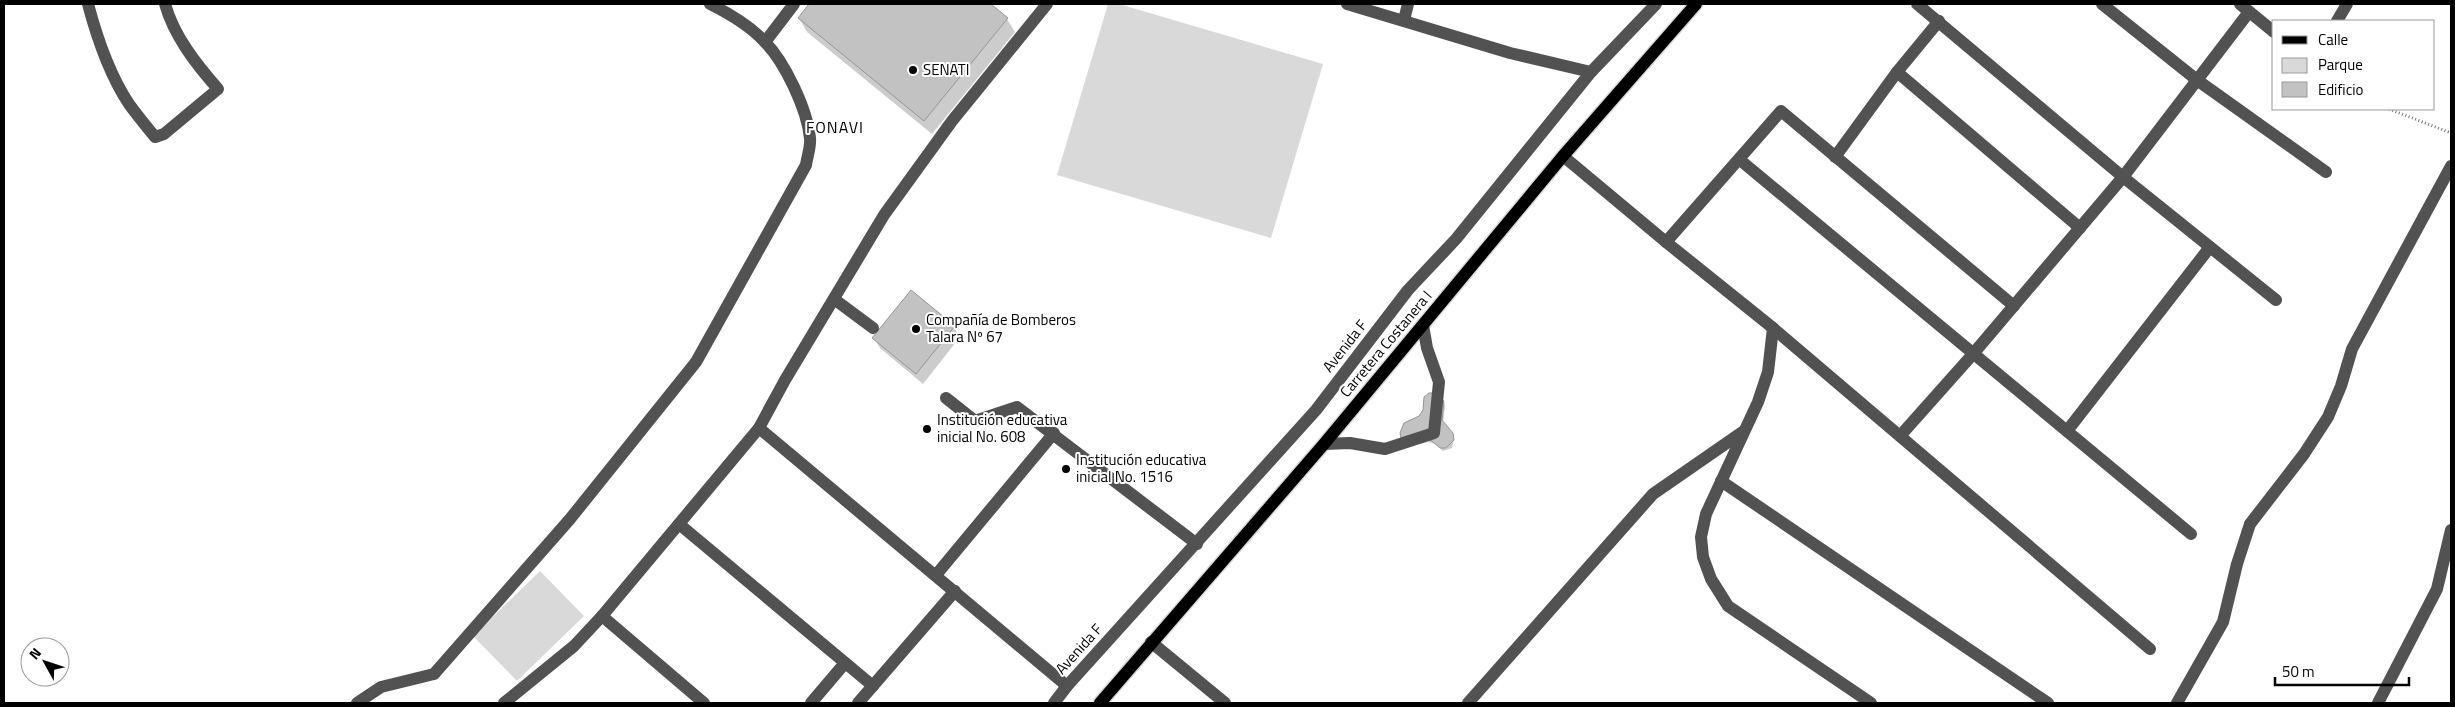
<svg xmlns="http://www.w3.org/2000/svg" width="2455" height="707" font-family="'Titillium Web',sans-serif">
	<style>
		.green { fill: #d9d9d9 }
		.shadow { fill: #0003 }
		.building { fill: #c2c2c2; stroke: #969696 }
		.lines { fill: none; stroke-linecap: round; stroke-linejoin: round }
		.major-casing { stroke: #dbdbdb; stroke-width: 15 }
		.path { stroke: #747474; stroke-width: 3; stroke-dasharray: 1 2.5; stroke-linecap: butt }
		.minor { stroke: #525252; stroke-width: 12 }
		.major { stroke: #000; stroke-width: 12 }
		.poi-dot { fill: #000; stroke: #fff; stroke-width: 2 }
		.labels { text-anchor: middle; stroke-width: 4; stroke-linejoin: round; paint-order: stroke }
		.poi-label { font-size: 15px; fill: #000; stroke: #fff; text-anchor: start }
		.street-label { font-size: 15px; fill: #000; stroke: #fff }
		.neighbourhood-label { font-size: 16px; letter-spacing: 1px; fill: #000; stroke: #fff }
	</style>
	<rect width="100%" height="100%" fill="#fff"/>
	<g class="green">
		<polygon points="1108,4 1119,4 1323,64 1271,238 1057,175"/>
		<polygon points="540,571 584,616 517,681 473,636"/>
	</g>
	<g class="shadow">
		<polygon points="811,4 989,4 1007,19 1015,32 932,134 807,32 799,18"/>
		<polygon points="912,292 954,327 960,337 923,384 880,348 874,338"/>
		<polygon points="1443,401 1445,405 1443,424 1454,438 1452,448 1443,451 1435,444 1428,442 1410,446 1420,417"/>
	</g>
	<g class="building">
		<polygon points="809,4 991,4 1008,18 924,121 798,18"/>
		<polygon points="911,290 955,326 916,374 872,338"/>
		<polygon points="1429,393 1435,393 1444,401 1442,420 1453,433 1454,440 1446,448 1440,448 1432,441 1426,439 1401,438 1400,433 1404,423 1419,416 1423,410 1424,397"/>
	</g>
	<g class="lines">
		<g class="major-casing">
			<polyline id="major" points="1100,703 1324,444 1563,156 1696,4"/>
		</g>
		<polyline class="path" points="2389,109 2451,133"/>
		<g class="minor">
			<path d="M88 4C97 38 109 74 129 104 137 115 146 126 155 137L164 134 218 89C196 64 174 36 165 4"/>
			<polyline points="1347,4 1510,53 1591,72"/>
			<polyline points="1917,4 2123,177 2276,300"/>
			<polyline points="2102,4 2197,80 2326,172"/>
			<polyline points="2240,4 2274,32"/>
			<polyline points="1404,20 1408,4"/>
			<polyline points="2337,21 2347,4"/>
			<polyline points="765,42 794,4"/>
			<polyline points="1897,72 2080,228"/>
			<polyline points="1563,156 1666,242 1773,328 2150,649"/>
			<polyline points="1835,157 1897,72 1939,21"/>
			<polyline points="1740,160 2191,534"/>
			<polyline points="1666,242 1781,111 2014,306"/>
			<polyline points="834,299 873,328"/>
			<polyline points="1773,328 1768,372 1758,402 1706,514 1701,537 1703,557 1711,579 1728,606 1871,703"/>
			<polyline points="946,398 975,421 1017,407 1197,544"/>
			<polyline points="759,428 1067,686"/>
			<polyline points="2067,431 2210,247"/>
			<polyline points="1900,436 1973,354 2123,177 2249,12"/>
			<polyline points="1324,444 1350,443 1385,449 1434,433 1439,382 1427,348 1423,325"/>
			<polyline points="1721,481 2048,703"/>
			<polyline points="679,524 873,686"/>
			<polyline points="936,575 1054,433"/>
			<polyline points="602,616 704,703"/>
			<polyline points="1151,642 1225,703"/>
			<path d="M357 703 381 687 434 674 570 519 696 362 806 165C807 157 811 147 810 138 807 109 785 62 764 41 749 25 730 14 710 4"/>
			<polyline points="504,703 574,646 602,616 759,428 785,380 884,215 952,121 1047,4"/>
			<polyline points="811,703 845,663"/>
			<polyline points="858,703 955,591"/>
			<polyline points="1054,703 1067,686 1316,410 1408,290 1456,239 1591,72 1656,4"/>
			<polyline points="1468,703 1653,494 1744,431"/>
			<polyline points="2177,703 2223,622 2237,564 2250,524 2304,454 2328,417 2341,386 2352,349 2451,166"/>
			<polyline points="2378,703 2437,589 2451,530"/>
		</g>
		<use href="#major" class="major"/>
	</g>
	<g class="poi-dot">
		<circle cx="913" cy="70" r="5"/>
		<circle cx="916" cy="329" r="5"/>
		<circle cx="927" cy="429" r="5"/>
		<circle cx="1066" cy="469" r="5"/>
	</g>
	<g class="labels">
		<g class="poi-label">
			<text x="923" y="75">SENATI</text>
			<text x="926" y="325">Compañía de Bomberos<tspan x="926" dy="17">Talara Nº 67</tspan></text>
			<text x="937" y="425">Institución educativa<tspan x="937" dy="17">inicial No. 608</tspan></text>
			<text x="1076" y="465">Institución educativa<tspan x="1076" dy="17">inicial No. 1516</tspan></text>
		</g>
		<g class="street-label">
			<text transform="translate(1386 344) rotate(-50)" y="5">Carretera Costanera I</text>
			<text transform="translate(1345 346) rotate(-52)" y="5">Avenida F</text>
			<text transform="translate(1079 649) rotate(-48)" y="5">Avenida F</text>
		</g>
		<g class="neighbourhood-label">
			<text x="835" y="133">FONAVI</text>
		</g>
	</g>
	<rect width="2455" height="707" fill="none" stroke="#000000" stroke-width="10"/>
	<rect x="2272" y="20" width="162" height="90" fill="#ffffff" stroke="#999999"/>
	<rect x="2282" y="36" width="25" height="8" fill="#000000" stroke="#999999"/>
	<text x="2318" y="45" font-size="15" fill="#000000">Calle</text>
	<rect x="2282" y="58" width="25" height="15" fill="#d9d9d9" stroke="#999999"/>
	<text x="2318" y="70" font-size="15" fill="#000000">Parque</text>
	<rect x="2282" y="82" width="25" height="15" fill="#c2c2c2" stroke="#999999"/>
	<text x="2318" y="95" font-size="15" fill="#000000">Edificio</text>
	<g transform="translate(45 662) rotate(310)"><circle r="24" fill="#ffffff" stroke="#999999"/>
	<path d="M0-4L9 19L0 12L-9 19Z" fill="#000000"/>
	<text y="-8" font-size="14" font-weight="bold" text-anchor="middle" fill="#000000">N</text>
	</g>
	<path d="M2275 677v8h134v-8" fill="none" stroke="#000000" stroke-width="2.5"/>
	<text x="2282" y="677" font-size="15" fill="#000000" stroke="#ffffff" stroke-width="4" paint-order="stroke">50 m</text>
</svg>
